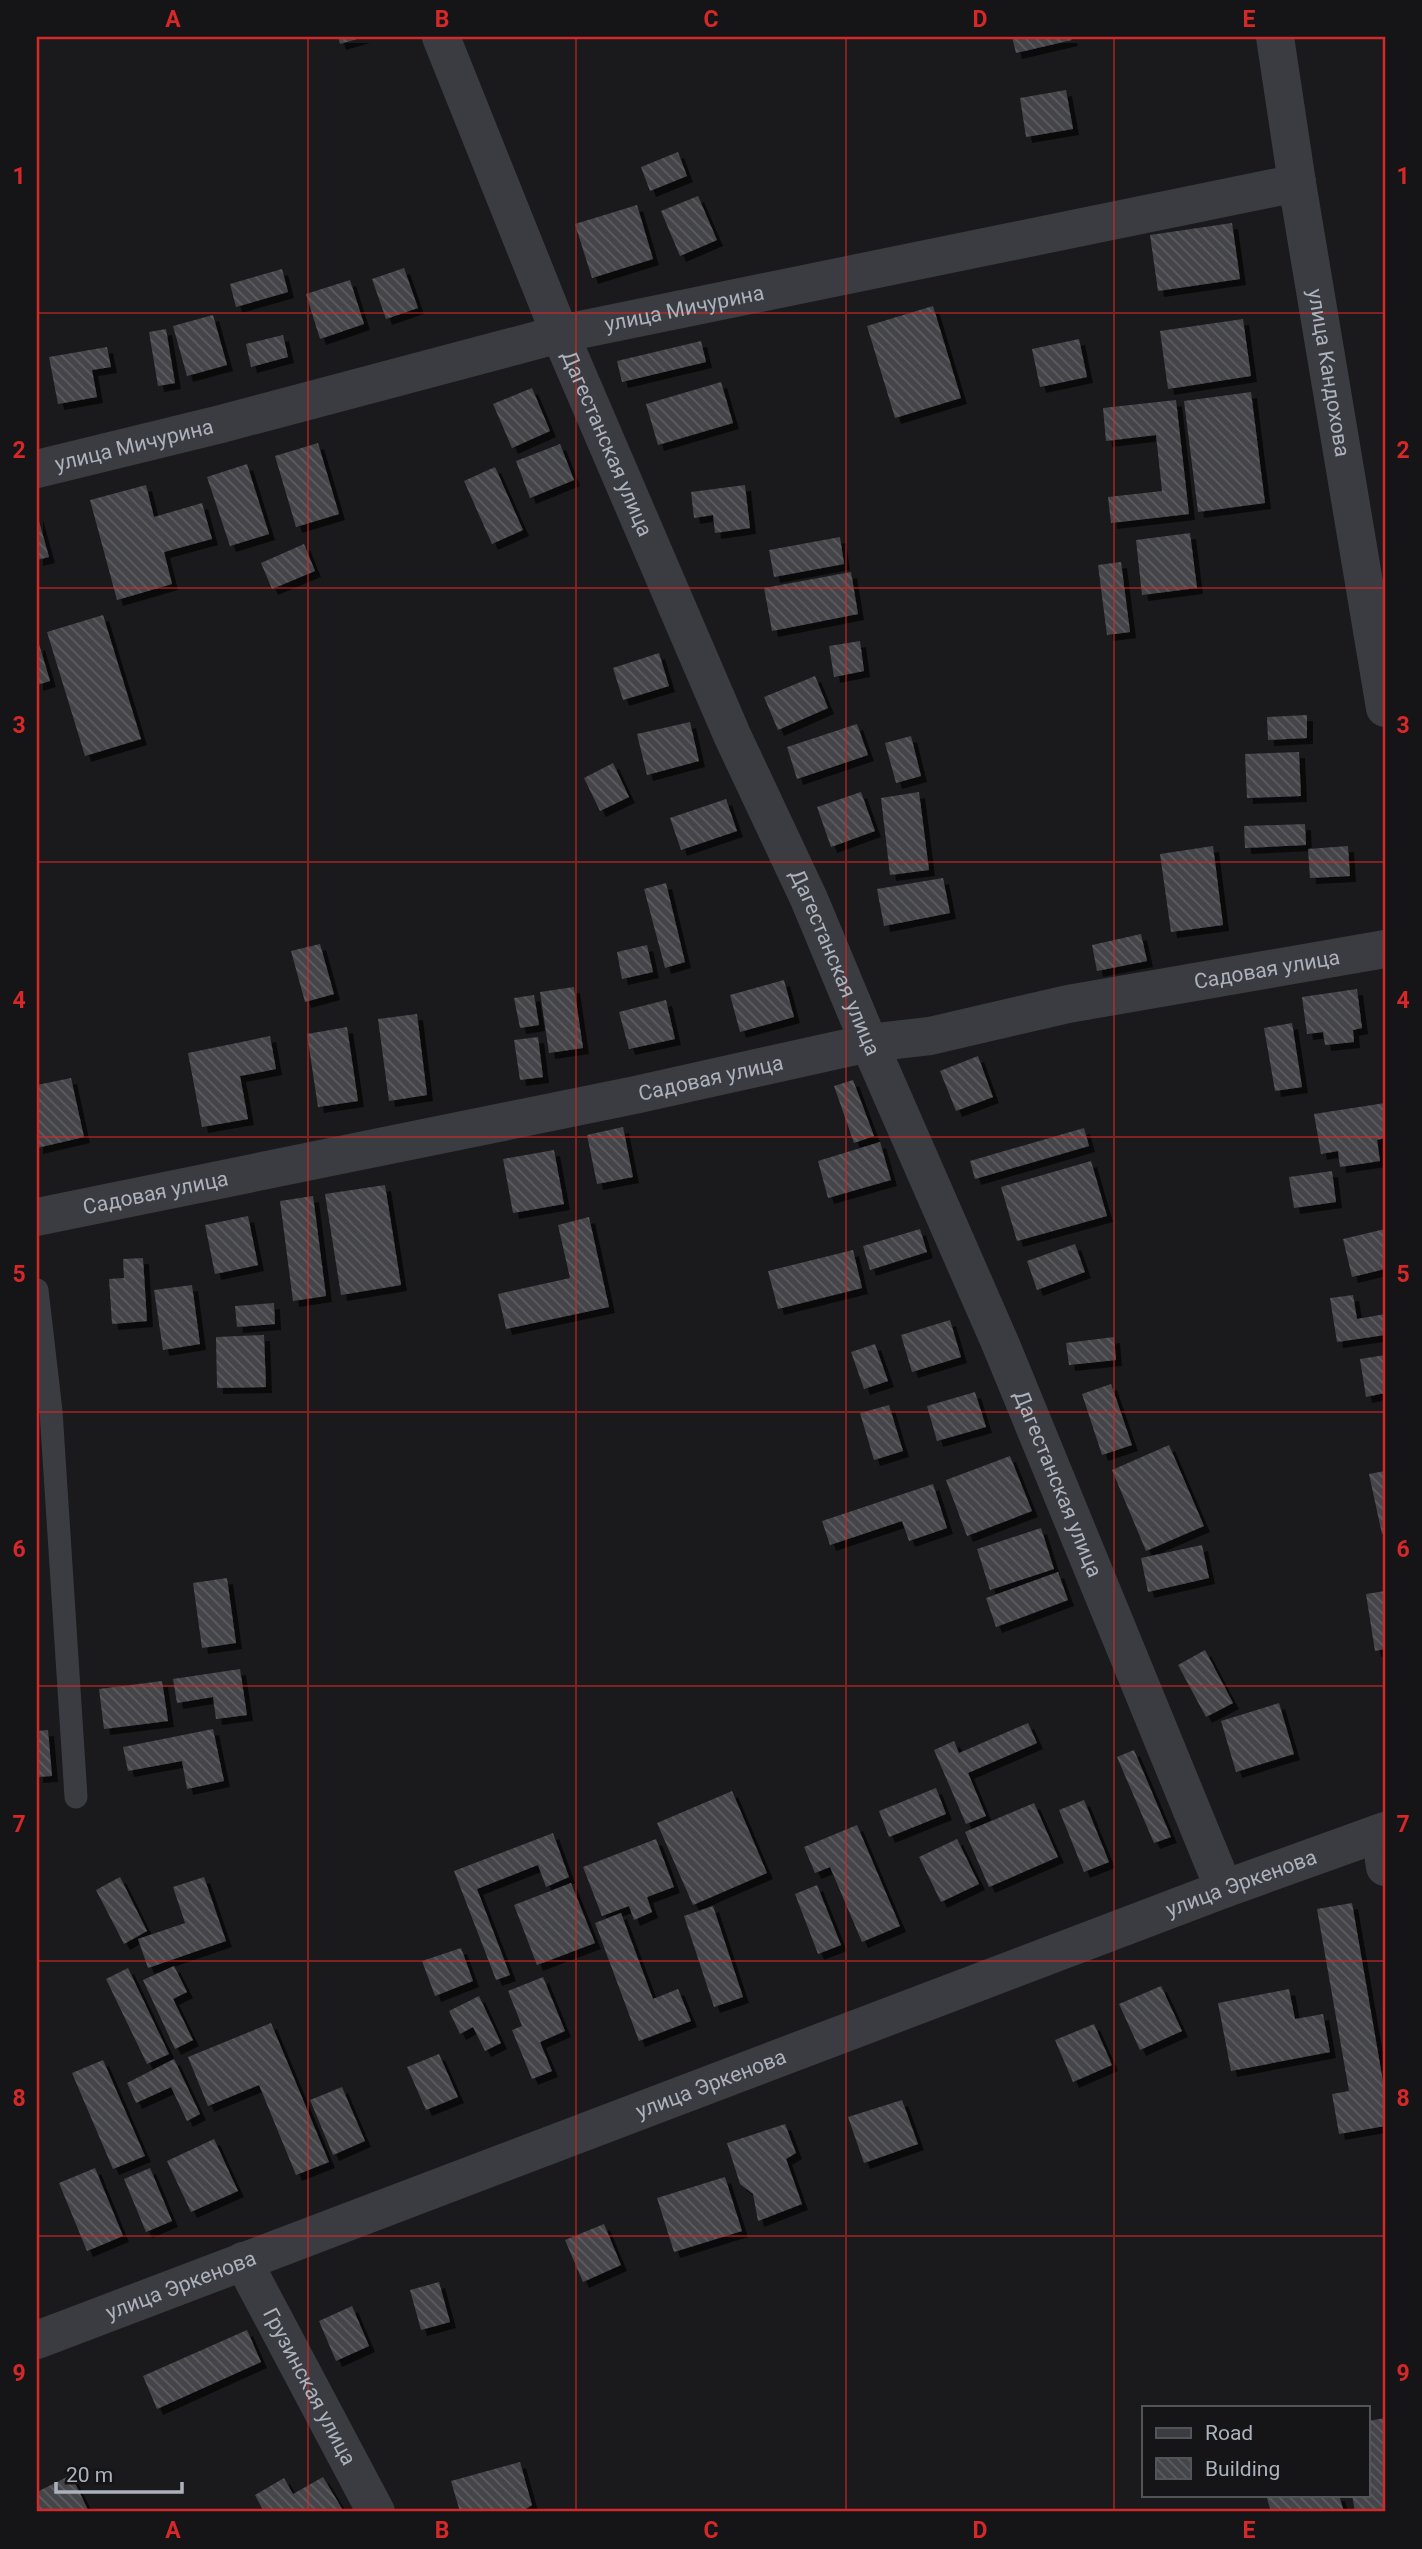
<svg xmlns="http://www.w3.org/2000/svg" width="1422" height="2549" font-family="Roboto,sans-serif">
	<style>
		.building { fill: url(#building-back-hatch); filter: url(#shadow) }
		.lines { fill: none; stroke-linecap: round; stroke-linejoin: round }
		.service { stroke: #3b3c41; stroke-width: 23 }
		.minor { stroke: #3b3c41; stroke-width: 38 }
		.tertiary { stroke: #3b3c41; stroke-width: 38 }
		.grid { fill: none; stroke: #d62828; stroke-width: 2; stroke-opacity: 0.55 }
		.labels { text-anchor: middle; stroke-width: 7; stroke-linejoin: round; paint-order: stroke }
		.street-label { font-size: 21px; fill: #acb2bc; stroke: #151517 }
		.neatline { fill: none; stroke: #d62828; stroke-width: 2.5 }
		.grid-label { font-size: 23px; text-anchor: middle; font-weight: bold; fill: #d62828 }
	</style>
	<defs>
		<pattern id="building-back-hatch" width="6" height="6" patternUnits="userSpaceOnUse" patternTransform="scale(1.75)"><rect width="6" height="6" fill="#444549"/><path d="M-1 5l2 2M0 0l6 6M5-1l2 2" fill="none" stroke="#5c5d61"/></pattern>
		<filter id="shadow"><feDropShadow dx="6" dy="6" stdDeviation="0" flood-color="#0009"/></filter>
	</defs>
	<rect width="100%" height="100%" fill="#1a1a1c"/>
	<g class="building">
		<polygon points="338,37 364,37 340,44"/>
		<polygon points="1012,37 1071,37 1072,40 1016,53"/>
		<polygon points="1066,90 1073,129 1026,137 1020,98"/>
		<polygon points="678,152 687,176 650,191 641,167"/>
		<polygon points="698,196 717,240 680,256 661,211"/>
		<polygon points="637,205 653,259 592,278 575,224"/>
		<polygon points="1232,223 1240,279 1158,291 1150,235"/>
		<polygon points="404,268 418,308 386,319 372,279"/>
		<polygon points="282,269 288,292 236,307 230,284"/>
		<polygon points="350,280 364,324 320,339 306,294"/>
		<polygon points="933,306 961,398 895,418 867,326"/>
		<polygon points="213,315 227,365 187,376 173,326"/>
		<polygon points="1243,319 1251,376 1168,389 1160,331"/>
		<polygon points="166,329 175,383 158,386 149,332"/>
		<polygon points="283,335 288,357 251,367 246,344"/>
		<polygon points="1079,339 1087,377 1040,387 1032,349"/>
		<polygon points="701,341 706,362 622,382 617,361"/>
		<polygon points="107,347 111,367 92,370 97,397 58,404 49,357"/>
		<polygon points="721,382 733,423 658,445 646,404"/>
		<polygon points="532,388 550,431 512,448 493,404"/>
		<polygon points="1251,392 1265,503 1198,512 1184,401"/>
		<polygon points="1176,400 1189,514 1111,523 1108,497 1162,491 1156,435 1106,441 1103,408"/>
		<polygon points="318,443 339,514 296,527 275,456"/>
		<polygon points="560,444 574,480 530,498 516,461"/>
		<polygon points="247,464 269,534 230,546 207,477"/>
		<polygon points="495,467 523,530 492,544 464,481"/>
		<polygon points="146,485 154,517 202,503 212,539 164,552 172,584 117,600 90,500"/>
		<polygon points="745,485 750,528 715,533 713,515 694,518 691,492"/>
		<polygon points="37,514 49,557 37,560"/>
		<polygon points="1190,533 1197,588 1142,595 1136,540"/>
		<polygon points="840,537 844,564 774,577 769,550"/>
		<polygon points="304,544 315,571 272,589 261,563"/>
		<polygon points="1121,562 1130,632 1107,635 1098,565"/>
		<polygon points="851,572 858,614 772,631 764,588"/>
		<polygon points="103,615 141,739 85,756 47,632"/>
		<polygon points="860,641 864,671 834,677 829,646"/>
		<polygon points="39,644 50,681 37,685 37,645"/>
		<polygon points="659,653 669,686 623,700 613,668"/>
		<polygon points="815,676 828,708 778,730 764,697"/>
		<polygon points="1307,715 1307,738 1268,740 1267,717"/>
		<polygon points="690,722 699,761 647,775 637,734"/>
		<polygon points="857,724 868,755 797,779 787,747"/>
		<polygon points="911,736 921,776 896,783 885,743"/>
		<polygon points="1299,752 1301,796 1247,798 1245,754"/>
		<polygon points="613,763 629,797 600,811 584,778"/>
		<polygon points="861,792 875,831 831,847 817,807"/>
		<polygon points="919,792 929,870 890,875 881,798"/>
		<polygon points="726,799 737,831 681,850 670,818"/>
		<polygon points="1305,824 1306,845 1245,848 1244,826"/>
		<polygon points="1213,846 1223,925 1171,932 1160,854"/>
		<polygon points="1348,846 1350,876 1310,878 1308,849"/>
		<polygon points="943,878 950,913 884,926 877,889"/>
		<polygon points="666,883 685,962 665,968 644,889"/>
		<polygon points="1141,934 1147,961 1097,971 1092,945"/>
		<polygon points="320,944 334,994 305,1002 291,951"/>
		<polygon points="647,945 653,972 622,979 617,952"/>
		<polygon points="784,980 794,1017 740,1032 730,995"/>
		<polygon points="574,987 583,1048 549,1053 540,992"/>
		<polygon points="1357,989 1362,1028 1353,1030 1354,1042 1325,1045 1323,1032 1307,1034 1302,997"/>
		<polygon points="534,995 539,1025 520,1028 514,998"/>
		<polygon points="666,1000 675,1039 629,1049 619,1012"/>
		<polygon points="417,1014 427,1095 389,1101 378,1019"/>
		<polygon points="1292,1023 1302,1087 1275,1091 1264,1028"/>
		<polygon points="347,1027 358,1101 318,1107 307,1034"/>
		<polygon points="270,1036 276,1069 240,1076 248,1119 202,1127 188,1053"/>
		<polygon points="538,1037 543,1077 520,1080 514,1040"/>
		<polygon points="978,1056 993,1097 956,1111 940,1071"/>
		<polygon points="71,1078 84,1137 37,1148 37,1085"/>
		<polygon points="853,1080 874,1136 854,1143 834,1086"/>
		<polygon points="1385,1103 1385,1138 1377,1140 1380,1161 1340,1167 1338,1151 1321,1154 1314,1114"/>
		<polygon points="623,1127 633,1177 597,1184 587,1135"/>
		<polygon points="1084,1128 1089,1146 975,1179 970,1161"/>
		<polygon points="880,1142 891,1180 828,1198 818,1161"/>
		<polygon points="554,1150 564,1204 513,1213 503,1159"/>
		<polygon points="1091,1161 1107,1216 1017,1241 1001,1187"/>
		<polygon points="1332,1171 1336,1202 1294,1208 1289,1177"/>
		<polygon points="385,1185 401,1285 341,1295 325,1194"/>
		<polygon points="313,1196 326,1296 293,1301 280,1201"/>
		<polygon points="248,1216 258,1265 215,1274 205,1225"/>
		<polygon points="589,1217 609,1307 506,1329 498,1294 570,1278 558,1225"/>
		<polygon points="920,1229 927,1252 870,1270 863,1246"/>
		<polygon points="1385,1229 1385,1269 1352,1277 1343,1239"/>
		<polygon points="1075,1244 1085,1272 1037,1290 1027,1261"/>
		<polygon points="853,1250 862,1288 778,1309 768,1271"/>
		<polygon points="143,1258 147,1321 112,1324 109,1279 124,1278 123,1259"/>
		<polygon points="192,1285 200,1344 163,1350 154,1290"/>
		<polygon points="1353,1295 1357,1319 1385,1314 1385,1335 1337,1342 1330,1298"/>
		<polygon points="274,1303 275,1324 237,1327 235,1306"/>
		<polygon points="950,1320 961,1357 912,1372 901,1335"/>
		<polygon points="264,1335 266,1387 217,1388 216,1337"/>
		<polygon points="1114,1337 1116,1360 1069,1365 1066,1343"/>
		<polygon points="875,1344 888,1381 864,1389 851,1352"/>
		<polygon points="1385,1355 1385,1393 1366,1397 1360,1359"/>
		<polygon points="1111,1384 1132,1445 1102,1455 1082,1394"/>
		<polygon points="975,1392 986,1427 937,1441 927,1406"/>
		<polygon points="889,1405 903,1451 874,1460 860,1413"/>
		<polygon points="1169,1445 1204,1526 1146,1551 1112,1470"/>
		<polygon points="1010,1456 1032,1511 967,1536 946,1480"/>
		<polygon points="1385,1471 1385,1533 1382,1534 1369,1474"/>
		<polygon points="933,1484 947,1528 909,1541 902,1521 830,1545 822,1521"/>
		<polygon points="1041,1528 1054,1569 990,1590 977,1549"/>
		<polygon points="1202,1545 1209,1578 1148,1592 1141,1558"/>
		<polygon points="1058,1572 1068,1600 996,1627 986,1598"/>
		<polygon points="227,1578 236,1643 202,1648 193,1583"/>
		<polygon points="1385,1591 1385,1649 1375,1651 1366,1594"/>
		<polygon points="1205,1650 1233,1703 1206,1717 1178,1665"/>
		<polygon points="240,1669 247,1715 216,1719 213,1697 177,1703 173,1679"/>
		<polygon points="162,1681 168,1721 104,1729 99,1689"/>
		<polygon points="1279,1703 1294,1754 1236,1772 1221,1721"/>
		<polygon points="1028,1723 1037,1743 968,1773 986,1816 966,1824 934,1750 954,1741 959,1753"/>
		<polygon points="213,1729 224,1781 187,1789 182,1761 128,1771 123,1747"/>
		<polygon points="48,1730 52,1776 37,1777 37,1731"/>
		<polygon points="1134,1750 1171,1837 1154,1843 1117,1757"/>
		<polygon points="936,1788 946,1814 889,1837 879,1811"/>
		<polygon points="732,1791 767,1873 693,1905 657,1823"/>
		<polygon points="1084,1800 1109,1862 1084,1872 1059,1810"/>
		<polygon points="1034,1803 1058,1857 989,1887 965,1832"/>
		<polygon points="857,1825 900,1926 862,1942 830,1867 815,1873 804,1847"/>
		<polygon points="553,1833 569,1877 546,1887 538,1865 477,1889 510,1975 496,1980 454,1871"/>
		<polygon points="656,1839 674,1887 647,1897 652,1912 634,1920 629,1906 602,1916 583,1867"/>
		<polygon points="957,1839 979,1884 941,1902 919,1857"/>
		<polygon points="120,1877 147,1931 124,1944 96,1890"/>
		<polygon points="204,1877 226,1941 148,1968 138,1939 185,1923 173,1887"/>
		<polygon points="571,1883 595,1943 537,1965 514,1905"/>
		<polygon points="817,1885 841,1945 818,1954 795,1894"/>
		<polygon points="1352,1903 1385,2093 1385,2126 1339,2134 1332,2094 1349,2091 1317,1909"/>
		<polygon points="713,1906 743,1997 714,2007 684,1916"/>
		<polygon points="621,1913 653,1999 678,1989 691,2021 639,2041 595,1923"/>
		<polygon points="461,1948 473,1981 435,1996 422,1961"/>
		<polygon points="174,1966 187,1992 173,1999 193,2040 175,2049 143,1980"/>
		<polygon points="128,1968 169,2054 147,2064 106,1979"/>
		<polygon points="543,1977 565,2031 540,2042 552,2071 532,2079 512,2030 522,2026 508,1991"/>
		<polygon points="1161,1986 1182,2031 1140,2050 1119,2004"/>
		<polygon points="1289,1989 1295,2019 1323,2014 1330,2052 1231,2071 1218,2003"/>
		<polygon points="479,1996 501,2043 485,2051 473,2027 460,2034 449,2011"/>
		<polygon points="271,2023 329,2162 296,2175 259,2085 208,2106 188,2057"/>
		<polygon points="1094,2024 1112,2065 1073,2082 1055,2040"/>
		<polygon points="439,2054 458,2097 426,2110 407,2067"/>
		<polygon points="174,2059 200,2114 187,2121 171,2087 136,2103 127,2083"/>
		<polygon points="103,2060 145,2156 113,2169 72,2073"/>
		<polygon points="342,2087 365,2141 333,2155 310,2100"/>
		<polygon points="902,2100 918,2144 864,2163 848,2117"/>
		<polygon points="785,2124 796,2153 786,2159 802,2204 758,2221 753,2194 740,2184 727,2143"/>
		<polygon points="214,2139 238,2191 191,2212 167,2161"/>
		<polygon points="95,2168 123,2236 87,2251 59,2183"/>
		<polygon points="150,2168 172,2221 146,2232 124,2179"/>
		<polygon points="725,2177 742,2231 674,2252 657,2198"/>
		<polygon points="604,2224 621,2265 583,2282 565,2240"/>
		<polygon points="439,2282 450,2322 421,2330 410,2290"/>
		<polygon points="352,2306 369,2346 336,2361 319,2321"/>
		<polygon points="247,2330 261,2362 157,2409 143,2376"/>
		<polygon points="1385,2418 1385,2512 1355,2512 1352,2495 1368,2495 1368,2421"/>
		<polygon points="520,2462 532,2505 521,2512 460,2512 451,2481"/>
		<polygon points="71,2475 89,2512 37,2512 37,2492"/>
		<polygon points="323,2477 344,2512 264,2512 255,2495 284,2478 293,2494"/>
		<polygon points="1266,2495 1339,2495 1344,2512 1271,2512"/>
	</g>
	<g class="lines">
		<polyline class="service" points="37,1290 51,1411 76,1797"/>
		<g class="minor">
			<path id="s1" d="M441 37 560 334 732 735 809 899 869 1043 1001 1345 1224 1889"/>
			<path id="s2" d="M1275 37 1297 183 1385 708"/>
			<path id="s3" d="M37 469 221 424 560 334 1297 183"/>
			<path id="s4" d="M37 1217 635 1095 869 1043 930 1036 1068 1004 1385 949"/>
			<polyline points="1380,1833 1385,1867"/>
			<path id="s5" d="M243 2261 376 2512"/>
		</g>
		<path class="tertiary" id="s6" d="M37 2340 1224 1889 1385 1831"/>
	</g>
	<path class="grid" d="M308 37V2512M576 37V2512M846 37V2512M1114 37V2512M37 313H1385M37 588H1385M37 862H1385M37 1137H1385M37 1412H1385M37 1686H1385M37 1961H1385M37 2236H1385"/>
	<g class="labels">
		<g class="street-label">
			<text dy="7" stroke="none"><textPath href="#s3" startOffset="667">улица Мичурина</textPath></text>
			<text dy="7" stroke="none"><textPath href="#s2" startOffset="340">улица Кандохова</textPath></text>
			<text dy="7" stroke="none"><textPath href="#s1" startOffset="439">Дагестанская улица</textPath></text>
			<text dy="7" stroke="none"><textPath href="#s3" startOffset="100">улица Мичурина</textPath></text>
			<text dy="7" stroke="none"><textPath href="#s1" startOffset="1006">Дагестанская улица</textPath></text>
			<text dy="7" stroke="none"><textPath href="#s4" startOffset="1255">Садовая улица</textPath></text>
			<text dy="7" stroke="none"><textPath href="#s4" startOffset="688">Садовая улица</textPath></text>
			<text dy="7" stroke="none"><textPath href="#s4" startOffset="121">Садовая улица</textPath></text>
			<text dy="7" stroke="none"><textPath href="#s1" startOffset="1573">Дагестанская улица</textPath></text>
			<text dy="7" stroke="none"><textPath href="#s6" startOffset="1288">улица Эркенова</textPath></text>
			<text dy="7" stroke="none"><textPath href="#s6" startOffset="721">улица Эркенова</textPath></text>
			<text dy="7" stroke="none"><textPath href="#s6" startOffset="154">улица Эркенова</textPath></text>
			<text dy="7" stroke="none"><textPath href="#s5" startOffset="142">Грузинская улица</textPath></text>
		</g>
	</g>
	<rect width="1422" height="2549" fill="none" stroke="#151517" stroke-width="77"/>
	<rect x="1142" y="2406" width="228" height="91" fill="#151517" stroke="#515459" stroke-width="2"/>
	<rect x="1156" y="2428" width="35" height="10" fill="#3b3c41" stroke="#515459" stroke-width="2"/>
	<text x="1205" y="2440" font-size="21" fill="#acb2bc">Road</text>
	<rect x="1156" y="2458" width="35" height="21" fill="url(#building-back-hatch)" stroke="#515459" stroke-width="2"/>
	<text x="1205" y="2476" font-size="21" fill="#acb2bc">Building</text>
	<path d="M56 2482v10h126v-10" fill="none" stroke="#acb2bc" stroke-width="3.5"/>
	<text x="66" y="2482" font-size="21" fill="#acb2bc" stroke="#151517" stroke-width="5" paint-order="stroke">20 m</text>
	<rect x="38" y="38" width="1346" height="2472" class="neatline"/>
	<g class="grid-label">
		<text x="173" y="27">A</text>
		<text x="442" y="27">B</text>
		<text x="711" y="27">C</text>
		<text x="980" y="27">D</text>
		<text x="1249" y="27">E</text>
		<text x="19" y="184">1</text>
		<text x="1403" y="184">1</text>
		<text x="19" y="458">2</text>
		<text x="1403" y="458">2</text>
		<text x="19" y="733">3</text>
		<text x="1403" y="733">3</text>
		<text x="19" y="1008">4</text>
		<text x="1403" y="1008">4</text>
		<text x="19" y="1282">5</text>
		<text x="1403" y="1282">5</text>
		<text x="19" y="1557">6</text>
		<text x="1403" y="1557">6</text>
		<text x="19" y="1832">7</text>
		<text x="1403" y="1832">7</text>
		<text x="19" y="2106">8</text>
		<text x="1403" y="2106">8</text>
		<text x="19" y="2381">9</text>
		<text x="1403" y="2381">9</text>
		<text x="173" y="2538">A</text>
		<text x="442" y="2538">B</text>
		<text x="711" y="2538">C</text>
		<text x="980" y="2538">D</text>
		<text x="1249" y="2538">E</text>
	</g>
</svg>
